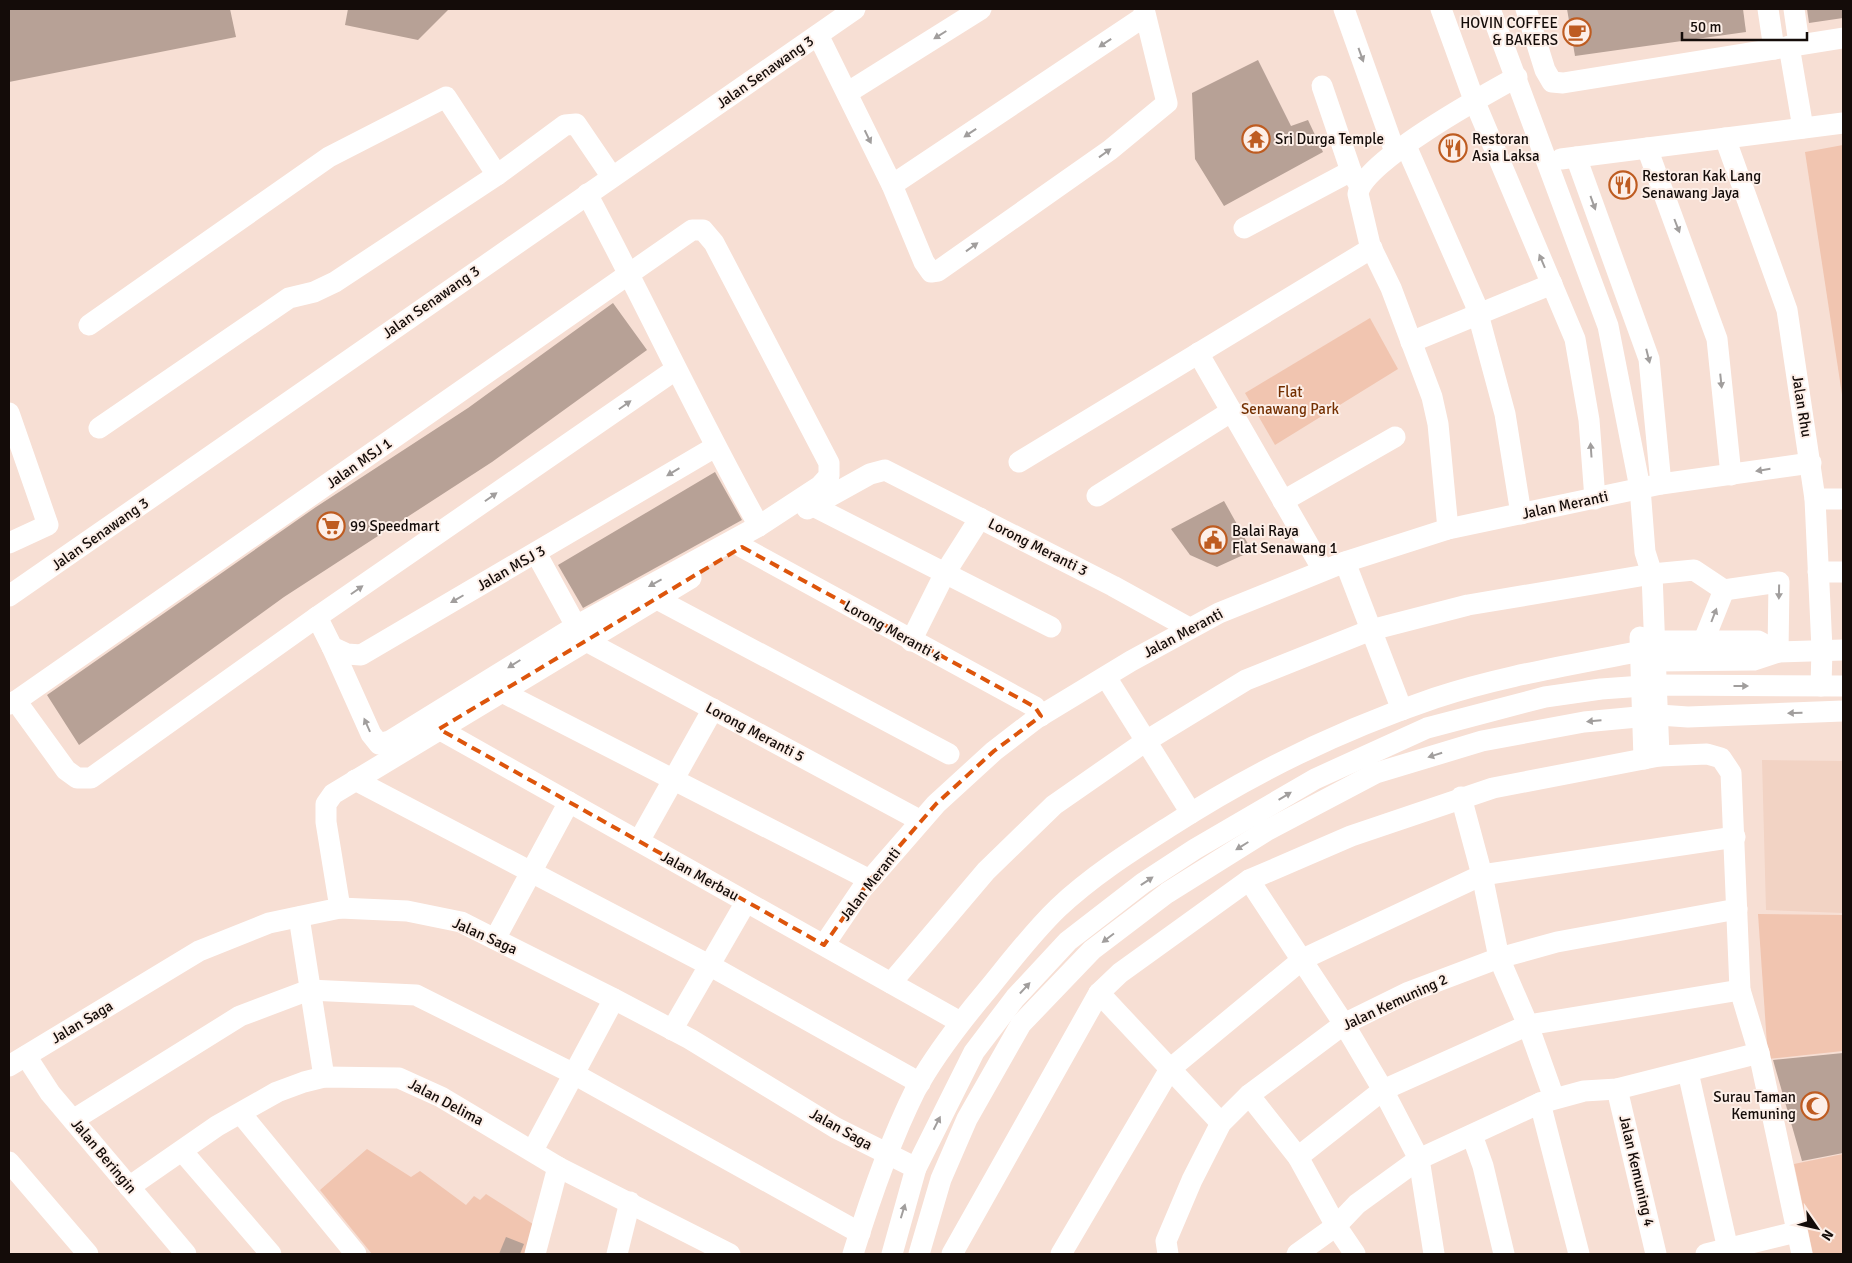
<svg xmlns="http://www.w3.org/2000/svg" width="1852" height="1263" font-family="Signika,sans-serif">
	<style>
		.built { fill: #f2d3c4 }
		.green { fill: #f1c5b0 }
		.building { fill: #b7a196 }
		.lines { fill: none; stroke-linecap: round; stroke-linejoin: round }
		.minor { stroke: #fff; stroke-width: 21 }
		.oneway { fill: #a19e9d }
		.marked { fill: none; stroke: #dd550c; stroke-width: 4; stroke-dasharray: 10 6; stroke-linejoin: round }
		.labels { text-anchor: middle; stroke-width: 4; stroke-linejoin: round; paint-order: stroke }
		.poi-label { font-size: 15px; fill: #140c09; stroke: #fdefe8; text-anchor: start }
		.street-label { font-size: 15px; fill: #140c09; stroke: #fdefe8 }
		.park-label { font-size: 15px; fill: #743002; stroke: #fdefe8 }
	</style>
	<rect width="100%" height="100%" fill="#f7dfd4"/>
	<polygon class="built" points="1762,760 1843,761 1843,913 1766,910"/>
	<g class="green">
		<polygon points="1843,145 1843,401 1805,152"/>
		<polygon points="1370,318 1398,369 1275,445 1245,393"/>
		<polygon points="1758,914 1843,915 1843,1051 1768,1059"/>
		<polygon points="367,1149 411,1177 420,1171 466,1205 474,1196 480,1200 486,1194 536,1226 529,1254 372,1254 320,1190"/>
		<polygon points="1843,1154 1843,1254 1813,1254 1794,1164"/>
	</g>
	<g class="building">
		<polygon points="9,9 230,9 236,37 9,82"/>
		<polygon points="348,9 449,9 418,40 345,25"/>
		<polygon points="1567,9 1743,9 1746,32 1575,56"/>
		<polygon points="1807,9 1843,9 1843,18 1809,23"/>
		<polygon points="1258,60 1291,126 1308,120 1323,152 1224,206 1195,159 1192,93"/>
		<polygon points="613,303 647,350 492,462 284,597 79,745 47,695 316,507 468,408"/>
		<polygon points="715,472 742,520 583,608 558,565"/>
		<polygon points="1224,501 1252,551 1217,567 1190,555 1171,529"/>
		<polygon points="1843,1053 1843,1153 1802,1161 1773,1060"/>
		<polygon points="506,1237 524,1244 520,1254 499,1254"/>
	</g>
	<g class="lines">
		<g class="minor">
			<polyline points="1344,9 1395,152"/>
			<polyline points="1441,9 1474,100 1575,339 1589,420 1595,499"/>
			<polyline points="1490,9 1608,326 1640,488 1645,552 1652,574 1659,756"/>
			<polyline points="1526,9 1545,70 1552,82 1563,83 1843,38"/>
			<polyline points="1768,9 1774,49"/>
			<polyline points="1794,9 1799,44"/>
			<polyline points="818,35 892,185 924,262 931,272 938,271 1110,150 1167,103 1144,9"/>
			<polyline points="1789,46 1803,128"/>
			<polyline points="1322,86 1351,171 1358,183"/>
			<polyline points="847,93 981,9"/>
			<polyline points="1725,138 1787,310 1815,499 1822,649 1821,686"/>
			<polyline points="1406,146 1475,303 1505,414 1521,514"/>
			<polyline points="1647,148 1717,339 1731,475"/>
			<polyline points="1576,157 1649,359 1661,484"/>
			<polyline points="1561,159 1843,123"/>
			<polyline points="892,185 1145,16"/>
			<path d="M587 194C646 304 698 417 759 526"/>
			<polyline points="1244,228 1351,171"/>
			<polyline points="89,325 329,157 446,97 497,175"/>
			<polyline points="1411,342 1552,284"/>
			<polyline points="1198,353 1323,570"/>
			<polyline points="9,413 48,525 9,543"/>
			<polyline points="99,428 289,298 314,292 335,282 497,175 565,125 576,124 612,177"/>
			<polyline points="1019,462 1372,248"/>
			<polyline points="1097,496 1232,411"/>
			<polyline points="1815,499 1843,499"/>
			<polyline points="1283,501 1395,437"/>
			<polyline points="813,506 1051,627"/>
			<polyline points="807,509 870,474 885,470 1113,586 1189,628"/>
			<path d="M1448 529 1438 424 1432 397 1391 288 1370 245 1358 194C1362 162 1486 94 1517 77"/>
			<polyline points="742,547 1035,707 1041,716"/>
			<polyline points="536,553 576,626 588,642 921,821"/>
			<polyline points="1345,562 1402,710"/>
			<polyline points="1818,572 1843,572"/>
			<polyline points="9,596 855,9"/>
			<polyline points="657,599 949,754"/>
			<polyline points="317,617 332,647 347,654 361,655 715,447"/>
			<polyline points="1640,637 1644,759"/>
			<polyline points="1704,640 1724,590"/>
			<polyline points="911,641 945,573 980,518"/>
			<polyline points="1655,641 1758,641 1778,652 1843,650"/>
			<polyline points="1656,661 1754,660 1778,652"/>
			<polyline points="1106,677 1191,813"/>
			<polyline points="502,692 870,880"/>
			<polyline points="16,701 66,770 77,778 91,778 317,617 675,370"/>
			<polyline points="9,704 16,701 692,230 703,230 714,243 829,463 829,476 820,486 759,526 576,626 390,741 379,744 371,734 332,647"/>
			<polyline points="439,729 960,1022"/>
			<polyline points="355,780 709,965 920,1083"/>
			<polyline points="1461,797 1482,875 1499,958 1528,1025 1554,1098"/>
			<polyline points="639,841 713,709"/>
			<polyline points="1249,880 1344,1024 1383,1090 1419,1159 1434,1254"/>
			<polyline points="340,908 326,822 326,804 333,794 691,578"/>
			<polyline points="299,917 324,1077"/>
			<polyline points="495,939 569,802"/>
			<polyline points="824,945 862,889 936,804 994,751 1037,718 1131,661 1219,613 1345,562 1448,529 1661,484 1811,463"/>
			<polyline points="891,983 986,871 1054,805 1146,741 1246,680 1371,630 1468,605 1652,574 1694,570 1724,590 1779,582 1778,652"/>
			<polyline points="1099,993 1221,1123"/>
			<polyline points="672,1030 746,902"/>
			<polyline points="26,1056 50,1093 186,1254"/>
			<polyline points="9,1066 199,951 269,923 340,908 407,911 461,922 614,999 690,1039 836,1128 916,1168"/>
			<polyline points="1688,1072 1729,1254"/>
			<polyline points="1617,1089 1656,1254"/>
			<polyline points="1249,1095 1298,1157 1336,1226 1355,1254"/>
			<polyline points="1540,1103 1579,1254"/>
			<polyline points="242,1115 356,1254"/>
			<polyline points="73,1120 240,1016 309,990 416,995 574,1074 860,1233"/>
			<polyline points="1472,1135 1483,1166 1504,1254"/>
			<polyline points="533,1150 614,999"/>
			<polyline points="182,1151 271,1254"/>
			<polyline points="1298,1157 1383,1090 1528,1025 1740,990"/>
			<polyline points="9,1162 88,1254"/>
			<polyline points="129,1187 217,1126 277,1092 304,1082 324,1077 399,1078 441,1097 558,1167 730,1254"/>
			<polyline points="535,1254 558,1167"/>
			<polyline points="617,1254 630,1202"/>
			<path d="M853 1254C870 1199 889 1143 915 1091 935 1054 962 1020 989 988 1011 961 1033 932 1058 908 1092 876 1130 852 1169 827 1252 773 1340 730 1435 698 1501 676 1572 665 1641 651"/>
			<polyline points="892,1254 916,1168 974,1052 1015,998 1068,941 1143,883 1195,849 1315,779 1427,728 1545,697 1601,689 1657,685 1843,686"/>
			<polyline points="919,1254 941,1179 967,1119 1021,1024 1092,950 1167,893 1266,831 1376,773 1482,741 1584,722 1659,715 1688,717 1843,711"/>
			<polyline points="952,1254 1099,993 1120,973 1249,880 1351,836 1493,788 1659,756 1707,754 1721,758 1731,773 1740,990 1759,1053 1802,1254"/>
			<polyline points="1061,1254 1170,1069 1303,959 1482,875 1735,837"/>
			<polyline points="1168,1254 1166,1241 1192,1180 1221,1123 1249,1095 1344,1024 1409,992 1499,958 1557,942 1737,909"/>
			<polyline points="1297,1254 1336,1226 1357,1204 1419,1159 1540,1103 1584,1091 1617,1089 1759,1053"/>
			<polyline points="1706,1254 1796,1232"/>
		</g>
	</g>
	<defs><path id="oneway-solid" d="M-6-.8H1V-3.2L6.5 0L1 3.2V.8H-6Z" transform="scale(1.25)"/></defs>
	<g class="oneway">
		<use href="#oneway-solid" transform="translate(940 35) rotate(148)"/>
		<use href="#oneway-solid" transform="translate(1105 43) rotate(146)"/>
		<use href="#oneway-solid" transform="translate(1361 55) rotate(70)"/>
		<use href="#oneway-solid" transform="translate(970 133) rotate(146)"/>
		<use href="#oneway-solid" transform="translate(868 137) rotate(64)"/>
		<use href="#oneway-solid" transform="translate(1105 153) rotate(-36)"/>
		<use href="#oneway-solid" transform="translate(1593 203) rotate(70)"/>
		<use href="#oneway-solid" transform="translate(1677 226) rotate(69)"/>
		<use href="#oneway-solid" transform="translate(972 247) rotate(-36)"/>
		<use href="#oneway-solid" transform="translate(1542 261) rotate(-113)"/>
		<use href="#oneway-solid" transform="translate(1648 356) rotate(76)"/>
		<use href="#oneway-solid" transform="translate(1721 381) rotate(84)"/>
		<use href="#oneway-solid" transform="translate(625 405) rotate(-35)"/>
		<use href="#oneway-solid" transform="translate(1591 450) rotate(-94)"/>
		<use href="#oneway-solid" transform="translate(1763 470) rotate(171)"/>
		<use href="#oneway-solid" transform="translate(673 472) rotate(149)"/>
		<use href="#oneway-solid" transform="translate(491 497) rotate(-35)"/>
		<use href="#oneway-solid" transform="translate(655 583) rotate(151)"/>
		<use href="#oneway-solid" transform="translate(357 590) rotate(-35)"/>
		<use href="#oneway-solid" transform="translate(1779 592) rotate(91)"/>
		<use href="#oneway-solid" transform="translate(457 599) rotate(150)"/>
		<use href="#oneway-solid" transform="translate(1714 615) rotate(-69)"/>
		<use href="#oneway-solid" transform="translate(514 664) rotate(148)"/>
		<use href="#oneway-solid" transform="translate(1741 686)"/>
		<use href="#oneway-solid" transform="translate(1795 713) rotate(178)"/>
		<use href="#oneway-solid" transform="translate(1594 721) rotate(175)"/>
		<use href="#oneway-solid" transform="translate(367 725) rotate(-114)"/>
		<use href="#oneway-solid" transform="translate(1435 755) rotate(163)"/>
		<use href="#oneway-solid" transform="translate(1285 796) rotate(-31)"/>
		<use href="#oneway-solid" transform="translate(1242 846) rotate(148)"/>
		<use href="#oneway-solid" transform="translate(1147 881) rotate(-34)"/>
		<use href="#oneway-solid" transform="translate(1108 938) rotate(143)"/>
		<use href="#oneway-solid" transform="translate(1025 988) rotate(-47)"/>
		<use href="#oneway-solid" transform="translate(937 1123) rotate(-63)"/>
		<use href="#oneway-solid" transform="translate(903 1211) rotate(-73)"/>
	</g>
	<path class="marked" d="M742 547 1035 707 1041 716 994 751 936 804 870 880 824 945 439 729Z"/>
	<defs>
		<g id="cafe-ring" transform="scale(1.4375)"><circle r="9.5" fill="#fdefe8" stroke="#be5c21" stroke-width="1.5"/><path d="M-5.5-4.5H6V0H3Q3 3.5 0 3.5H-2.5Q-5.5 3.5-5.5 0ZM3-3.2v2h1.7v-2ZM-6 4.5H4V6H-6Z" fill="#be5c21"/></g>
		<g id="temple-ring" transform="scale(1.4375)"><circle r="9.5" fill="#fdefe8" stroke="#be5c21" stroke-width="1.5"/><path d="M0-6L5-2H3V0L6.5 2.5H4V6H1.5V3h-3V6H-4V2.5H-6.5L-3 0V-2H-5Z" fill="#be5c21"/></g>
		<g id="restaurant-ring" transform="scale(1.4375)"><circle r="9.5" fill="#fdefe8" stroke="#be5c21" stroke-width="1.5"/><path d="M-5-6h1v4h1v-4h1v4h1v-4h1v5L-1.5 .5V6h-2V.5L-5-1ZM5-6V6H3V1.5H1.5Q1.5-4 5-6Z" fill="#be5c21"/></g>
		<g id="supermarket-ring" transform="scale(1.4375)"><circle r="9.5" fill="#fdefe8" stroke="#be5c21" stroke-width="1.5"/><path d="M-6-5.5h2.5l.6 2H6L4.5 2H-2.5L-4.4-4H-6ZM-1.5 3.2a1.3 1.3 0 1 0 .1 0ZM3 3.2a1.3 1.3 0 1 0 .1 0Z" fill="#be5c21"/></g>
		<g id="civic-ring" transform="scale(1.4375)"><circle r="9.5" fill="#fdefe8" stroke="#be5c21" stroke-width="1.5"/><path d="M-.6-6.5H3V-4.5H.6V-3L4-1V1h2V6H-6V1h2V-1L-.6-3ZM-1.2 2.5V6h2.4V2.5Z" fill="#be5c21"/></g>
		<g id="mosque-ring" transform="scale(1.4375)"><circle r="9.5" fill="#fdefe8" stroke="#be5c21" stroke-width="1.5"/><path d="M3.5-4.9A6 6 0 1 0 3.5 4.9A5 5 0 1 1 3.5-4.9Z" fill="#be5c21"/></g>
	</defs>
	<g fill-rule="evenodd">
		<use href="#cafe-ring" x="1577" y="32"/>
		<use href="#temple-ring" x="1256" y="139"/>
		<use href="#restaurant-ring" x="1453" y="148"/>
		<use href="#restaurant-ring" x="1623" y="185"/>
		<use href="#supermarket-ring" x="331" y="526"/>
		<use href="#civic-ring" x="1213" y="540"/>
		<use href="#mosque-ring" x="1815" y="1106"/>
	</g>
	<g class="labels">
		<g class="poi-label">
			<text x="1558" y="28" text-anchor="end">HOVIN COFFEE<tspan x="1558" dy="17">&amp; BAKERS</tspan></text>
			<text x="1275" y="144">Sri Durga Temple</text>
			<text x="1472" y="144">Restoran<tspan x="1472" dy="17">Asia Laksa</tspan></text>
			<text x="1642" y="181">Restoran Kak Lang<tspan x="1642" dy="17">Senawang Jaya</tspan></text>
			<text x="350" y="531">99 Speedmart</text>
			<text x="1232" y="536">Balai Raya<tspan x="1232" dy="17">Flat Senawang 1</tspan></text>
			<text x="1796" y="1102" text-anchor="end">Surau Taman<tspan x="1796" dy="17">Kemuning</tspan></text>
		</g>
		<g class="street-label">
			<text transform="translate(765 72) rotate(-35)" y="5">Jalan Senawang 3</text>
			<text transform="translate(431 302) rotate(-35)" y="5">Jalan Senawang 3</text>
			<text transform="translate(1802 406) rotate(81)" y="5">Jalan Rhu</text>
			<text transform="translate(359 463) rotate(-35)" y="5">Jalan MSJ 1</text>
			<text transform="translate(1565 505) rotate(-12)" y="5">Jalan Meranti</text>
			<text transform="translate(100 534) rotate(-35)" y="5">Jalan Senawang 3</text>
			<text transform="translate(1038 547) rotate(27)" y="5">Lorong Meranti 3</text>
			<text transform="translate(511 568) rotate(-30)" y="5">Jalan MSJ 3</text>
			<text transform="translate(893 631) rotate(29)" y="5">Lorong Meranti 4</text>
			<text transform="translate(1183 633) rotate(-28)" y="5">Jalan Meranti</text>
			<text transform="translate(755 732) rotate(28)" y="5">Lorong Meranti 5</text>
			<text transform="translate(700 876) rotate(29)" y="5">Jalan Merbau</text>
			<text transform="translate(870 884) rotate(-52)" y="5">Jalan Meranti</text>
			<text transform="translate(485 936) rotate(24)" y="5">Jalan Saga</text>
			<text transform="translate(1395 1002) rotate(-25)" y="5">Jalan Kemuning 2</text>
			<text transform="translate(82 1022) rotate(-31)" y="5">Jalan Saga</text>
			<text transform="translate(446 1102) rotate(28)" y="5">Jalan Delima</text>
			<text transform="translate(841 1129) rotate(29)" y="5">Jalan Saga</text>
			<text transform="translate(104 1156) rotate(50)" y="5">Jalan Beringin</text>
			<text transform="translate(1637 1171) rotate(77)" y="5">Jalan Kemuning 4</text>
		</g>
		<g class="park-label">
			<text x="1290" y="397">Flat<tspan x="1290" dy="17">Senawang Park</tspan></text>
		</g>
	</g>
	<rect width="1852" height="1263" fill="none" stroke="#140c09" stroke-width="20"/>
	<g transform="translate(1817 1228) rotate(124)" stroke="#fdefe8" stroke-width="4" paint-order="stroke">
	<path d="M0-4L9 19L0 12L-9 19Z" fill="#140c09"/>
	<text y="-8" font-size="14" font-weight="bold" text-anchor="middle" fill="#140c09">N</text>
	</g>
	<path d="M1682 32v8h125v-8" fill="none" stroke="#140c09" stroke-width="2.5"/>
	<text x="1690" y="32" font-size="15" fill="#140c09" stroke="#fdefe8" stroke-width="4" paint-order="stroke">50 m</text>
</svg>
